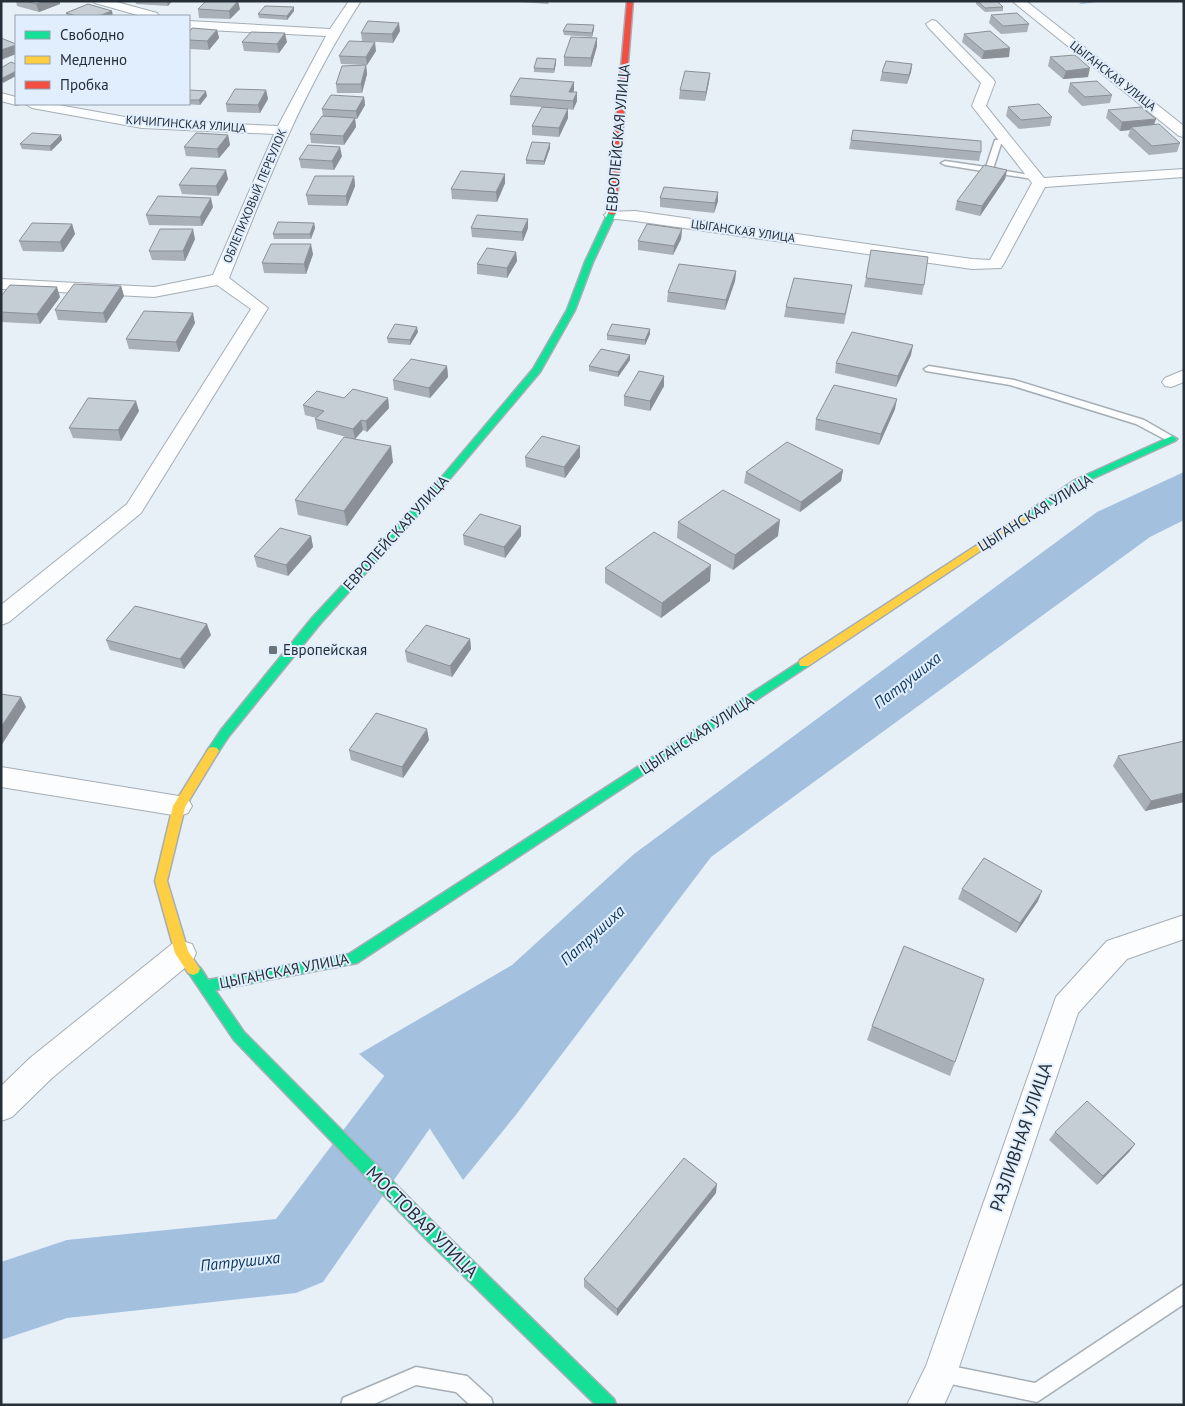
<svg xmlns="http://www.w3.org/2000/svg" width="1185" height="1406" font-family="'PT Sans',sans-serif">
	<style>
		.water { fill: #a3c1df }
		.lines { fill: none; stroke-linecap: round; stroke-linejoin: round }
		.stream { fill: #a3c1df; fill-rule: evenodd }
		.river { fill: #a3c1df; fill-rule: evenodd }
		.lane-casing { stroke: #a6aeb5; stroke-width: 3 }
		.street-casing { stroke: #a6aeb5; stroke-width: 2 }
		.fast-casing { stroke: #a6aeb5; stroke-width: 3 }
		.slow-casing { stroke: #a6aeb5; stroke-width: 3 }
		.jam-casing { stroke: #a6aeb5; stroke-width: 3 }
		.lane { fill: #fbfdfe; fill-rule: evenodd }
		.street { fill: #fbfdfe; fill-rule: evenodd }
		.fast { fill: #16e098; fill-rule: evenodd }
		.slow { fill: #ffcf43; fill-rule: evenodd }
		.jam { fill: #f24e42; fill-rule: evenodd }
		.wall { fill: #a9b0b7 }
		.shaded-wall { fill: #8a9095 }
		.building { fill: #c5cdd5; stroke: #8a9095 }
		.poi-dot { fill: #6a727a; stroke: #e1eefd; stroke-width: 2 }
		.labels { text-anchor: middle; stroke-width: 4; stroke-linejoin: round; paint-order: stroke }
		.far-street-label { font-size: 12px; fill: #262e37; stroke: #e1eefd }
		.street-label { font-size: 15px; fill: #262e37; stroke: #e1eefd }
		.poi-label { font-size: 15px; fill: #262e37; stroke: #e1eefd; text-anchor: start }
		.water-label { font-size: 16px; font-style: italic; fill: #0a365c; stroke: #e1eefd }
		.near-street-label { font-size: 18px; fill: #262e37; stroke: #e1eefd }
	</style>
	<rect width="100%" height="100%" fill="#e7eff7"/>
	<polygon class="water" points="1184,472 1184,520 1150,537 711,857 515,1116 463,1180 410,1098 359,1054 512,965 634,854 1097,512"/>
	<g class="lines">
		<polygon class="stream" points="1107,1 1081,4 1079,3 1086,1"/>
		<polygon class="river" points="468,1016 492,1025 502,1047 492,1069 435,1121 323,1282 296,1293 67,1318 1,1340 1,1262 67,1240 276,1219 385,1075 444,1025"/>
		<g class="lane-casing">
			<g id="lane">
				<polygon points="995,140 1008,140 1012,142 1001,144 993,169 1036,176 1039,176 1039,180 945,165 941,163 945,161 986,167"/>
				<polygon points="929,366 1014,380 1144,420 1177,439 1172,442 1168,441 1136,424 1010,385 926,371 924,369"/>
				<polygon points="1184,1284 1184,1304 1037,1402 941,1382 934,1380 932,1373 934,1366 941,1364 1035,1383"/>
				<polygon points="416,1367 467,1376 491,1398 493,1405 470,1405 456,1392 416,1385 372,1405 341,1405 343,1398"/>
			</g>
		</g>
		<g class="street-casing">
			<g id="street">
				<polygon points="93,1 113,1 157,13 159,16 141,16 95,3"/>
				<path d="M349 1H361C304 88 267 182 229 278L268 308 141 513 9 622 1 625V605L127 504 251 309 217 285 154 297 1 289V279L154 287 213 275 274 134 142 128 32 108 25 104H53L142 120 278 126 326 36 189 29V21L330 29Z"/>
				<polygon points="1012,1 1026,1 1184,126 1184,137 1179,136"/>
				<polygon points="932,20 936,21 993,79 995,82 986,106 1044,178 1184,169 1184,177 1045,187 1003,265 1001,268 972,269 635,221 607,218 604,215 607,212 635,211 972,259 990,260 1032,183 972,106 981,83 928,27 926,24"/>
				<polygon points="1,93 16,97 16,104 21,104 16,105 1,101"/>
				<polygon points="1184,370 1184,382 1171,387 1165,386 1162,382 1165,378"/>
				<polygon points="1,767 179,796 188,799 192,806 188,813 179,816 1,787"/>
				<polygon points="1184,915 1184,939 1127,959 1078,1013 953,1385 944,1405 907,1405 926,1366 1056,997 1107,941"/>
				<polygon points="182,941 192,944 196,953 192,962 52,1078 12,1117 1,1121 1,1086 30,1058 172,944"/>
			</g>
		</g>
		<g class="fast-casing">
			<g id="fast">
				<polygon points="609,211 616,213 593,262 575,310 540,372 442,488 320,624 229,736 217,754 209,754 207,751 221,730 312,618 436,484 533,369 567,310 585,262"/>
				<polygon points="1172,436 1177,439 1175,441 1081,484 1025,521 1022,522 1017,519 1075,480"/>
				<path d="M804 659 809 663 808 666 357 963 215 990 244 1032 440 1229 614 1399 616 1405H596L428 1241 234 1040 186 969 188 965C199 961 203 972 208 980L349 954Z"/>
			</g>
		</g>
		<g class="slow-casing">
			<g id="slow">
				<polygon points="1022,516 1027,519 1025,521 808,666 800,666 799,663 800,660"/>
				<polygon points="213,747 217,748 219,751 185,807 167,881 188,951 200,969 198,973 193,975 188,973 175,953 155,881 173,806 209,748"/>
			</g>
		</g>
		<g class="jam-casing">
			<polygon id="jam" points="627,1 633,1 616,213 612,215 608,213"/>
		</g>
		<use href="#lane" class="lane"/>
		<use href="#street" class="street"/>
		<use href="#fast" class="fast"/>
		<use href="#slow" class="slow"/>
		<use href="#jam" class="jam"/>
	</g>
	<g class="wall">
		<polygon points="16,1 60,1 60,4 39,12 17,6"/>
		<polygon points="135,1 172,1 168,6 136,4"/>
		<polygon points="520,1 550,1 548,4 520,2"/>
		<polygon points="976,1 997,1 1003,7 1003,11 985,12 976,4"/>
		<polygon points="198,9 240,9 230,19 199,18"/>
		<polygon points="294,11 287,20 259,18 258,14"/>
		<polygon points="66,13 113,16 67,16"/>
		<polygon points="991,15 1029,24 1027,32 1001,34 989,23"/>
		<polygon points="594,29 592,37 564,35 563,31"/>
		<polygon points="217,30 219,38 209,50 189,49 189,32"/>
		<polygon points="400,31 393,43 362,41 361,33"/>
		<polygon points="964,34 1009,57 982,59 962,42"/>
		<polygon points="597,38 597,46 591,67 564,66 564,57"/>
		<polygon points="242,42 287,42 279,53 244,51"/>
		<polygon points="376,51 367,65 341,64 339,56"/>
		<polygon points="1050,57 1088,77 1063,79 1048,66"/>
		<polygon points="556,59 556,63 554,73 534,72 534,68"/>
		<polygon points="912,64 911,72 907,84 880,81 882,72"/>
		<polygon points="366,65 367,74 362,93 337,93 336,84"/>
		<polygon points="710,73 709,82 705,101 679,99 680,90"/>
		<polygon points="574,82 574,90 573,92 577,92 577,101 573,110 568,109 568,118 559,137 532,135 532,126 542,107 510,105 510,96"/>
		<polygon points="1070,83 1112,95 1110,103 1082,106 1068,92"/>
		<polygon points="189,90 207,96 200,105 181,104 189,104"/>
		<polygon points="266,90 268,99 260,113 227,112 226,104"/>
		<polygon points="364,97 365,105 357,119 355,119 356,127 344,145 311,143 310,134 323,116 322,109"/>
		<polygon points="1008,107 1052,117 1050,126 1019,129 1006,116"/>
		<polygon points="1108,110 1154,125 1180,143 1177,152 1149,155 1128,136 1130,130 1120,131 1106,118"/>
		<polygon points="853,130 981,152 979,161 849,149"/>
		<polygon points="61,135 62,140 51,151 22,149 20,144"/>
		<polygon points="228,135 230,145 219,158 186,156 184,147"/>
		<polygon points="550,148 544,165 526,164 526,160"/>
		<polygon points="342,156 334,170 301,168 299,159"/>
		<polygon points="1007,170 1005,179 980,216 955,210 957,201"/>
		<polygon points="354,176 355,186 347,206 308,205 306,195"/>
		<polygon points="228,179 218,196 182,194 179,185"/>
		<polygon points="505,183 497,202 452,199 451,189"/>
		<polygon points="660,198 718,201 714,213 660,207"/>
		<polygon points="213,207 202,226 149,225 146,215"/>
		<polygon points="528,219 528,228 523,241 472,237 471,228"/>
		<polygon points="314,223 315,228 311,239 274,239 273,234"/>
		<polygon points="72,224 75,234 63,252 23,251 19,241"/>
		<polygon points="682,229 681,239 673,255 638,250 638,241"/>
		<polygon points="195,239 185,261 152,260 149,251"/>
		<polygon points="516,252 517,261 507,278 477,274 477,264"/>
		<polygon points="313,254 306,274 264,273 262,263"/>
		<polygon points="736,271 735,281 725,310 667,302 668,292"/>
		<polygon points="866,278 924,285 922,295 864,287"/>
		<polygon points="852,285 844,324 784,317 786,307"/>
		<polygon points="121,286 124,296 106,323 58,320 55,310"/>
		<polygon points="1,296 60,297 40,324 1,322"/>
		<polygon points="195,323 179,352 129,349 126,339"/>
		<polygon points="418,332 410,345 388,343 387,338"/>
		<polygon points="650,334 645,345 607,340 607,335"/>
		<polygon points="630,355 630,360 618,377 589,371 589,366"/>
		<polygon points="911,355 896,387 835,373 836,363"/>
		<polygon points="447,366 448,377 430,398 394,390 393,380"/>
		<polygon points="664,386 650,411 624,406 624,396"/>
		<polygon points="344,398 388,398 389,408 367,432 363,430 355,439 393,462 347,526 298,515 295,500 350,438 317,429 315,419 316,418 305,415 303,405"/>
		<polygon points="895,409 879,445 815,430 816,419"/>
		<polygon points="139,411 121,441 73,438 69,428"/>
		<polygon points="525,457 580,457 565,478 526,467"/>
		<polygon points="843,470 841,481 800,512 744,483 746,472"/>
		<polygon points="678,522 778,536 733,570 677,538"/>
		<polygon points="521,526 521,536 505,558 464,545 463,535"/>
		<polygon points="311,536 313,547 288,576 257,567 254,556"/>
		<polygon points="605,568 710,581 661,618 605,583"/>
		<polygon points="211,635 184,669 110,650 106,640"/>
		<polygon points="470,639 471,649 452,677 407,662 405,651"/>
		<polygon points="429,740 403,778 351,760 349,750"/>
		<polygon points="1184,741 1184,802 1145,811 1113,766 1118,756"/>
		<polygon points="962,889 1038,901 1016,933 958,899"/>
		<polygon points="872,1026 955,1062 950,1076 867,1040"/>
		<polygon points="1055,1132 1135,1144 1129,1152 1097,1185 1049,1140"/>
		<polygon points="716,1193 617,1316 584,1287 584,1279"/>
	</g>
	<g class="shaded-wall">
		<polygon points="44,1 60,1 60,4 39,12 36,4"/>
		<polygon points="167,1 172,1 168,6"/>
		<polygon points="238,1 240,9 230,19 229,11"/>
		<polygon points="294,7 294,11 287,20 287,16"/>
		<polygon points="112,11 113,16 98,16"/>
		<polygon points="399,23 400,31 393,43 392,34"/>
		<polygon points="594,25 594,29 592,37 592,33"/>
		<polygon points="217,30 219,38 209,50 207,41"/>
		<polygon points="285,33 287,42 279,53 277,44"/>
		<polygon points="597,38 597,46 591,67 591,58"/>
		<polygon points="375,42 376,51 367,65 366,57"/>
		<polygon points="16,45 16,54 1,60 1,50"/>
		<polygon points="1010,48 1009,57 982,59 984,51"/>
		<polygon points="556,59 556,63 554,73 554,69"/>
		<polygon points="912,64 911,72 907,84 909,75"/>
		<polygon points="366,65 367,74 362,93 361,84"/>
		<polygon points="1090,68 1088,77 1063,79 1066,71"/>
		<polygon points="16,71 16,76 3,83 1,79"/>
		<polygon points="710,73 709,82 705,101 706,92"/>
		<polygon points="574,82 574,90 569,101 569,92"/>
		<polygon points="266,90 268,99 260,113 258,105"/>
		<polygon points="206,91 207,96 200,105 199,100"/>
		<polygon points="577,92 577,101 573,110 573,101"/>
		<polygon points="364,97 365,105 357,119 356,111"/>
		<polygon points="568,109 568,118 559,137 559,128"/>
		<polygon points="355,118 356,127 344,145 343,136"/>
		<polygon points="1156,119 1153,128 1131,127 1130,130 1120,131 1122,122"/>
		<polygon points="61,135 62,140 51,151 50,146"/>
		<polygon points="228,135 230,145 219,158 217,149"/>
		<polygon points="550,143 550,148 544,165 544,161"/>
		<polygon points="340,147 342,156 334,170 332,161"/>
		<polygon points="226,170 228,179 218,196 216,186"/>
		<polygon points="1007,170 1005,179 980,216 982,206"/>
		<polygon points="505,174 505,183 497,202 496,192"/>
		<polygon points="354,176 355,186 347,206 346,196"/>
		<polygon points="718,192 718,201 714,213 715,203"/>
		<polygon points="211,198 213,207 202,226 200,217"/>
		<polygon points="528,219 528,228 523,241 522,232"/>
		<polygon points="314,223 315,228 311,239 310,234"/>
		<polygon points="72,224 75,234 63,252 60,242"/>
		<polygon points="193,229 195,239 185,261 183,251"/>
		<polygon points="682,229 681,239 673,255 674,246"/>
		<polygon points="311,244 313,254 306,274 304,264"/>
		<polygon points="516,252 517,261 507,278 507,268"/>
		<polygon points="736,271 735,281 725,310 726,300"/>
		<polygon points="121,286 124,296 106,323 103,313"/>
		<polygon points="57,287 60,297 40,324 37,314"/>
		<polygon points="193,313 195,323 179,352 176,342"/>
		<polygon points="417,327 418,332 410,345 410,340"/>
		<polygon points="650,329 650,334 645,345 645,340"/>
		<polygon points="913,345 911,355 896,387 898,376"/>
		<polygon points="630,355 630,360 618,377 618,372"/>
		<polygon points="447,366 448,377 430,398 429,388"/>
		<polygon points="664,376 664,386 650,411 650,401"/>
		<polygon points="388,398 389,408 367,432 366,421"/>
		<polygon points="897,399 895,409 879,445 881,434"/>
		<polygon points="136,401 139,411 121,441 118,430"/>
		<polygon points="361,420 363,430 355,439 353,429"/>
		<polygon points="391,446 393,462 347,526 344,511"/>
		<polygon points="580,446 580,457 565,478 564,467"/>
		<polygon points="843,470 841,481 800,512 801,502"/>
		<polygon points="780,520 778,536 733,570 735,555"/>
		<polygon points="521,526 521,536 505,558 504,547"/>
		<polygon points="311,536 313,547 288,576 286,565"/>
		<polygon points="711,565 710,581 661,618 662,603"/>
		<polygon points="207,624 211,635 184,669 180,659"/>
		<polygon points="470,639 471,649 452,677 450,666"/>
		<polygon points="21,697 26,707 1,746 1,727"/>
		<polygon points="427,729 429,740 403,778 402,767"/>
		<polygon points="1184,793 1184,802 1145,811 1151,801"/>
		<polygon points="1042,891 1038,901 1016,933 1020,923"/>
		<polygon points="1135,1144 1129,1152 1097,1185 1103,1176"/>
		<polygon points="717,1184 716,1193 617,1316 617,1309"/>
	</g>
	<g class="building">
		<polygon points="26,1 44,1 36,4"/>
		<polygon points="206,1 238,1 229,11 198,9"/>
		<polygon points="978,1 997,1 1003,7 985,8"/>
		<polygon points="88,4 112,11 98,16 77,16 66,13"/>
		<polygon points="265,6 294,7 287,16 258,14"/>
		<polygon points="1017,13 1029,24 1003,26 991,15"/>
		<polygon points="368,21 399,23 392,34 361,33"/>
		<polygon points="567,24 594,25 592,33 563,31"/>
		<polygon points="192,28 217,30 207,41 189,40 189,32"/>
		<polygon points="990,31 1010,48 984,51 964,34"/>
		<polygon points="251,32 285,33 277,44 242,42"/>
		<polygon points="571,37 597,38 591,58 564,57"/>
		<polygon points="1,38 16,44 16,45 1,50"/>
		<polygon points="349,41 375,42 366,57 339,56"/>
		<polygon points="1075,55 1090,68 1066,71 1050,57"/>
		<polygon points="537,58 556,59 554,69 534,68"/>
		<polygon points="886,61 912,64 909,75 882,72"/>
		<polygon points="11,62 16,64 16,71 1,79 1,68"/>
		<polygon points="366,65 361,84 336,84 342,66"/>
		<polygon points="685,71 710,73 706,92 680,90"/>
		<polygon points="520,78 574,82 569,92 577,92 573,101 510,96"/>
		<polygon points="1097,81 1112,95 1085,97 1070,83"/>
		<polygon points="235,89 266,90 258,105 226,104"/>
		<polygon points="189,90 206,91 199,100 189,100"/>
		<polygon points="331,95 364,97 356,111 322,109"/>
		<polygon points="1039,104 1052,117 1021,120 1008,107"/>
		<polygon points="542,107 568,109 559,128 532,126"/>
		<polygon points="1141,107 1156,119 1122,122 1108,110"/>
		<polygon points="322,116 355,118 343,136 310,134"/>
		<polygon points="1159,124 1180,143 1152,146 1131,127"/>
		<polygon points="853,130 981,141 981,152 851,140"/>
		<polygon points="32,133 61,135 50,146 20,144"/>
		<polygon points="196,133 228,135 217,149 184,147"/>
		<polygon points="532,142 550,143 544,161 526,160"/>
		<polygon points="308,145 340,147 332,161 299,159"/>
		<polygon points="984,165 1007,170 982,206 957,201"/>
		<polygon points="191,168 226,170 216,186 179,185"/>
		<polygon points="461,171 505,174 496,192 451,189"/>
		<polygon points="315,176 354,176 346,196 306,195"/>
		<polygon points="664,187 718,192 715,203 660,198"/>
		<polygon points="158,196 211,198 200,217 146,215"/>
		<polygon points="477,215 528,219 522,232 471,228"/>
		<polygon points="278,222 314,223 310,234 273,234"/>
		<polygon points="32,223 72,224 60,242 19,241"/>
		<polygon points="647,224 682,229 674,246 638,241"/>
		<polygon points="160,229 193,229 183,251 149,251"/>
		<polygon points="271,244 311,244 304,264 262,263"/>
		<polygon points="487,248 516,252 507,268 477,264"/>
		<polygon points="871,250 928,257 924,285 866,278"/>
		<polygon points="679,264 736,271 726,300 668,292"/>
		<polygon points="794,278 852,285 845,314 786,307"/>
		<polygon points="74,284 121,286 103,313 55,310"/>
		<polygon points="10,285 57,287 37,314 1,312 1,296"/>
		<polygon points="144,311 193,313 176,342 126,339"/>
		<polygon points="395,324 417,327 410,340 387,338"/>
		<polygon points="612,324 650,329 645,340 607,335"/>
		<polygon points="852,332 913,345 898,376 836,363"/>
		<polygon points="601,349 630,355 618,372 589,366"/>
		<polygon points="411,359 447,366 429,388 393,380"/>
		<polygon points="639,371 664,376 650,401 624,396"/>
		<polygon points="834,385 897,399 881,434 816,419"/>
		<polygon points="353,389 388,398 366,421 361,420 353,429 315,419 324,411 303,405 317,391 344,398"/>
		<polygon points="88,398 136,401 118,430 69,428"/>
		<polygon points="542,436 580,446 564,467 525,457"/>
		<polygon points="344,437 391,446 344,511 295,500"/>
		<polygon points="787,442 843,470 801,502 746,472"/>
		<polygon points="723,490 780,520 735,555 678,522"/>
		<polygon points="480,514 521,526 504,547 463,535"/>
		<polygon points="280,528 311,536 286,565 254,556"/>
		<polygon points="654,532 711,565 662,603 605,568"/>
		<polygon points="135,606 207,624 180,659 106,640"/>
		<polygon points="426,625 470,639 450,666 405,651"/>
		<polygon points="1,694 21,697 1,727"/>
		<polygon points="376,713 427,729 402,767 349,750"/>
		<polygon points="1184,741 1184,793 1151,801 1118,756"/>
		<polygon points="984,858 1042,891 1020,923 962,889"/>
		<polygon points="904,946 984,979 955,1062 872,1026"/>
		<polygon points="1087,1101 1135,1144 1103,1176 1055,1132"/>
		<polygon points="684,1158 717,1184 617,1309 584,1279"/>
	</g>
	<rect class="poi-dot" x="268" y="645" width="10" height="10" rx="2.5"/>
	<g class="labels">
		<g class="far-street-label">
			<text transform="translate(1113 76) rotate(38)" y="4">ЦЫГАНСКАЯ УЛИЦА</text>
			<text transform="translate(186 124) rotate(4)" y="4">КИЧИГИНСКАЯ УЛИЦА</text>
			<text transform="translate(255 196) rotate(-67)" y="4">ОБЛЕПИХОВЫЙ ПЕРЕУЛОК</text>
			<text transform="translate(743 231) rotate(8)" y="4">ЦЫГАНСКАЯ УЛИЦА</text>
		</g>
		<g class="street-label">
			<text transform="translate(618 138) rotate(-85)" y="5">ЕВРОПЕЙСКАЯ УЛИЦА</text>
			<text transform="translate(1035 513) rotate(-32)" y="5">ЦЫГАНСКАЯ УЛИЦА</text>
			<text transform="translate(396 533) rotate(-48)" y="5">ЕВРОПЕЙСКАЯ УЛИЦА</text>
			<text transform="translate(697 735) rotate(-33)" y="5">ЦЫГАНСКАЯ УЛИЦА</text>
			<text transform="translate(284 971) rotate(-11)" y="5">ЦЫГАНСКАЯ УЛИЦА</text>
		</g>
		<g class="poi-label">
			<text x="283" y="655">Европейская</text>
		</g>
		<g class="water-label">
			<text transform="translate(907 680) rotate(-38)" y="6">Патрушиха</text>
			<text transform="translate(592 935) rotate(-42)" y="6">Патрушиха</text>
			<text transform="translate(240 1261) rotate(-6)" y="6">Патрушиха</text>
		</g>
		<g class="near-street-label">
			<text transform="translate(1021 1137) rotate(-71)" y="6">РАЗЛИВНАЯ УЛИЦА</text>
			<text transform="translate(422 1222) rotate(45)" y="6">МОСТОВАЯ УЛИЦА</text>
		</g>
	</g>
	<rect width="1185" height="1406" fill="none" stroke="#262e37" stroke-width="5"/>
	<rect x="15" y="15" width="175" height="90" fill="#e1eefd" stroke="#96a1ae"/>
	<rect x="25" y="31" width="25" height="8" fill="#16e098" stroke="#96a1ae"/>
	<text x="60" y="40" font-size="15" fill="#262e37">Свободно</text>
	<rect x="25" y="56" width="25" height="8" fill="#ffcf43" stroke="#96a1ae"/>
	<text x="60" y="65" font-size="15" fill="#262e37">Медленно</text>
	<rect x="25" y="81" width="25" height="8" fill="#f24e42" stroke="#96a1ae"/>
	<text x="60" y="90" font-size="15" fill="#262e37">Пробка</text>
</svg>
